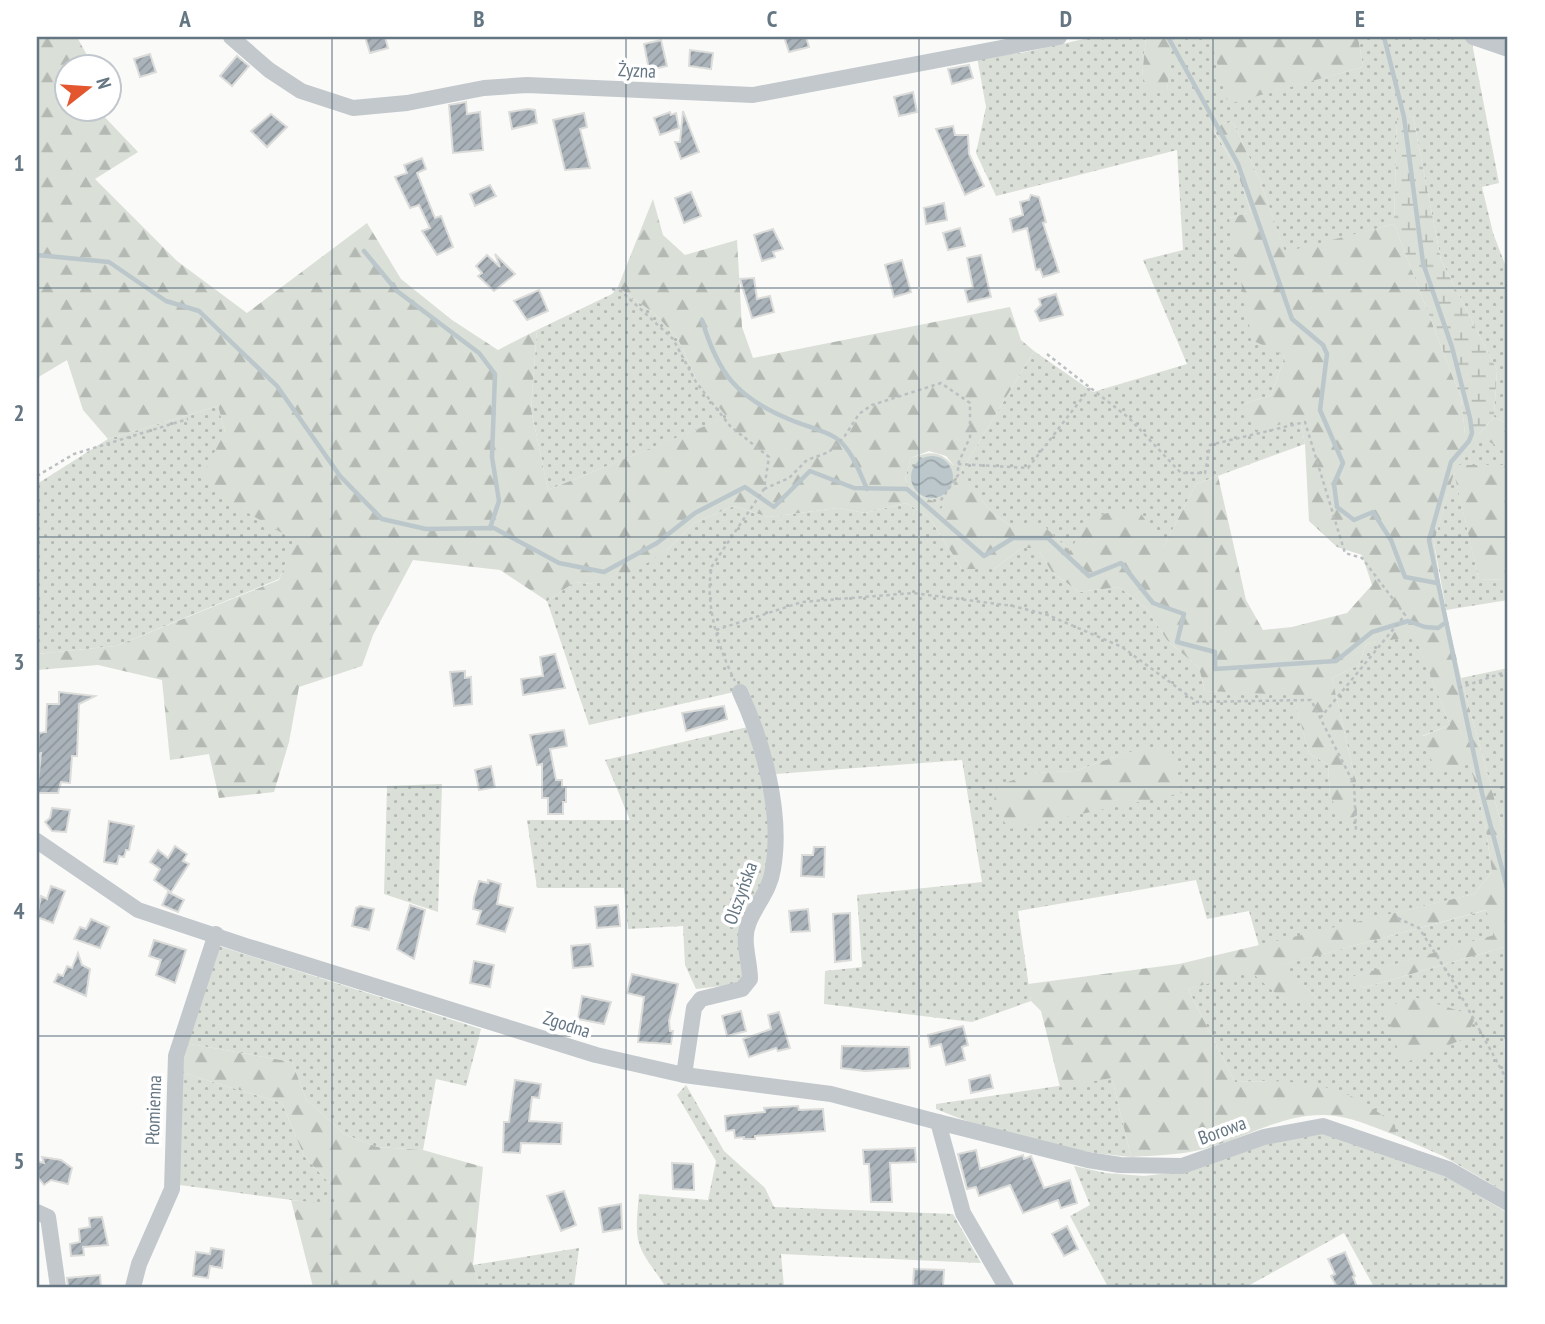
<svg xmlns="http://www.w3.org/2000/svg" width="1545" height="1324" font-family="'PT Sans Narrow',sans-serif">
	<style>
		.grass { fill: url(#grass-dots); fill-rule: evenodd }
		.forest { fill: url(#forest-firs); fill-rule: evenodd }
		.wetland { fill: url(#wetland-marsh) }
		.water { fill: url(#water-waves) }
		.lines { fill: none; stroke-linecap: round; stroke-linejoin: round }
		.stream { stroke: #bbc7cb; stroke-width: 4.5 }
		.building { fill: url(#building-hatch); stroke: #dcdcda; stroke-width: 2 }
		.path { stroke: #bbbfc2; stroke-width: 2.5; stroke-dasharray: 3.5 3.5; stroke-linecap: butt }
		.minor { stroke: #c3c8cc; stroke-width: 16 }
		.grid { fill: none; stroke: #657683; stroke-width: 2; stroke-opacity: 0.55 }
		.labels { text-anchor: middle; stroke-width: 7; stroke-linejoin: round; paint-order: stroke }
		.street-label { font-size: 19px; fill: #657683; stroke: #fff }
		.neatline { fill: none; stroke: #657683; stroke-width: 2.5 }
		.grid-label { font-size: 23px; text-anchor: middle; font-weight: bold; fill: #657683 }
	</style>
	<defs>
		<pattern id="grass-dots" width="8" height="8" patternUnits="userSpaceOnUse" patternTransform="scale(1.75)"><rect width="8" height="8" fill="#dadfd7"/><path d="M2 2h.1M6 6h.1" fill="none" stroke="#b4b9b4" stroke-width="1.8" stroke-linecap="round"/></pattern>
		<pattern id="forest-firs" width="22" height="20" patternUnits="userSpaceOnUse" patternTransform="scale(1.75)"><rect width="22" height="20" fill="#dadfd7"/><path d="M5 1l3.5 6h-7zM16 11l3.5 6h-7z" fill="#b4b9b4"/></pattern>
		<pattern id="wetland-marsh" width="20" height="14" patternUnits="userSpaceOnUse" patternTransform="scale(1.75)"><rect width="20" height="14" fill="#dadfd7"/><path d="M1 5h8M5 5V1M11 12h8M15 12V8" fill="none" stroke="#b4b9b4"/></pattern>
		<pattern id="water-waves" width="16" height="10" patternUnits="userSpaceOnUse" patternTransform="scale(1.75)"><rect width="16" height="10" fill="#bbc7cb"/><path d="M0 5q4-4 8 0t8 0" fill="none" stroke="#9ca6aa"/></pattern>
		<pattern id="building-hatch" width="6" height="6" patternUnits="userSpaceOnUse" patternTransform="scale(1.75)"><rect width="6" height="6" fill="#aab3b9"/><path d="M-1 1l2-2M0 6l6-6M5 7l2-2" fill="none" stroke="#8e969c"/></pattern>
	</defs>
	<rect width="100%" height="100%" fill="#fafaf8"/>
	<g class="grass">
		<path d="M1093 37H1146L1142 76 1167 91 1172 37H1210L1229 103 1363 67 1358 37H1462L1472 43 1499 183 1482 187 1493 233 1508 272V424L1494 417 1497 370 1441 260 1413 116 1397 119 1394 224 1285 253 1261 183 1233 122 1211 126 1235 166 1251 212 1229 218 1285 356 1271 395 1243 404 1300 420 1305 444 1196 484 1164 546 1070 551 1045 527H1012L991 512 961 473 941 510 933 501 913 493 905 479 911 458C939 448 941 454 961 472L1034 351 1093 392 1187 364 1143 260 1183 250 1177 150 996 196 976 153 986 107 977 57 1021 53Z"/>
		<polygon points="618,287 655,314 678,339 698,383 728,417 548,490 531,409 537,330 612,294"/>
		<polygon points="218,406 225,432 220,496 295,540 279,579 116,646 37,654 37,484 108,439"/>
		<polygon points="1479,434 1508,454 1508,465 1458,465"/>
		<polygon points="1454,472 1479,580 1508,579 1508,600 1446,610 1434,542"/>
		<path d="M906 503 929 517 962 569H994L1022 548H1037L1052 572 1079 592 1119 587 1146 608 1167 640 1199 668 1205 691 1293 694 1309 753 1328 765 1330 796 1355 778 1332 678 1359 665 1366 644 1415 635 1450 725 1422 736 1470 763 1485 824 1492 872 1474 894 1259 946 1249 911 1207 919 1196 880 1018 911 1031 1001 972 1022 824 1004 825 971 862 967 857 895 982 882 962 760 776 774 757 719 743 690 589 725 547 601 575 582 590 584 667 550 694 523 734 506 768 517 838 508 865 513ZM1128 752 993 805 1032 773 1075 771Z"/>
		<polygon points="1508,668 1508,848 1461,678"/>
		<polygon points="752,726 766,779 771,865 743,922 747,975 738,984 696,989 685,965 683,926 628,929 624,888 537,888 527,820 630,820 605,760"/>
		<polygon points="442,784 438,912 384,894 387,786"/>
		<polygon points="1487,910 1495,935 1352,977 1363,988 1508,946 1508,1039 1504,1039 1507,1193 1443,1156 1397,1136 1395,1125 1265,1081 1235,1082 1188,989 1251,971 1282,999 1316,998 1282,965"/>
		<polygon points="219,946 481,1029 466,1086 436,1079 423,1150 377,1147 344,1134 306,1099 292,1062 185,1043"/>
		<polygon points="180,1072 282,1103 304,1156 330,1184 337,1206 180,1185"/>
		<path d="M1112 1078 1131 1157C1065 1151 997 1135 936 1109V1104Z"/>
		<path d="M686 1085 724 1151 765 1188 774 1207 953 1214 981 1263 781 1254 784 1287H666C636 1244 634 1247 639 1194L708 1200 716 1161 677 1095Z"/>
		<polygon points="1325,1133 1439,1172 1508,1213 1508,1287 1374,1287 1344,1233 1246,1287 1108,1287 1070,1216 1090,1205 1074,1166 1106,1173 1144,1176 1178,1172 1280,1139"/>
		<polygon points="579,1248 574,1287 480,1287 473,1265"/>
	</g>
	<g class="forest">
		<path d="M37 37H77L89 59 83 66H66V108L97 109 138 152 95 179 177 261 247 313 367 223 401 279 452 320 498 350 537 330 531 409 548 490 727 417 698 383 678 339 655 314 618 287 653 199 663 235 685 255 737 240 742 327 753 358 1010 307 1021 340 1034 351 961 472 991 512 1012 527H1045L1070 551 1089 517 1136 507 1164 546 1196 484 1218 476 1246 600 1263 630 1292 627 1347 613 1372 585 1362 555 1337 547 1309 521 1305 444 1300 420 1256 430 1243 404 1271 395 1285 356 1252 340 1229 218 1251 212 1235 166 1211 125 1233 122 1261 183 1285 252 1394 224 1461 398 1465 434H1479L1494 417 1508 424V454L1479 435 1459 465H1508V579L1479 580 1454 473 1434 542 1441 590 1461 678 1508 848V946L1363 988 1351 977 1494 935 1486 910 1283 965 1317 999H1282L1251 972 1188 989 1235 1082C1274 1080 1323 1080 1359 1100 1371 1106 1383 1116 1395 1125L1397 1136C1373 1127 1351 1116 1325 1115 1284 1114 1254 1134 1217 1145 1189 1155 1161 1155 1131 1157L1112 1078 1060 1087 1041 1011 1031 1001 1028 984 1179 964 1474 894 1492 872 1485 824 1470 764 1438 774 1421 737 1450 725 1415 636 1366 644 1359 665 1332 678 1355 778 1357 815 1344 823 1330 796 1328 765 1309 753 1293 695 1205 691 1199 668 1167 640 1146 608 1119 587 1079 592 1052 572 1037 548H1022L994 569H962L929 517 906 503 865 513 838 508 768 517 734 506 694 523 667 550 635 571 590 584 575 582 547 601 500 570 413 560 373 635 362 666 299 687 289 742 274 792 219 798 209 754 170 760 162 680 98 665 37 670V654L116 646 279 580 294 540 219 496 204 472 225 432 218 406 108 439 83 410 67 360 37 378ZM929 451 946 456 960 473 941 509 933 501 913 493 905 479 911 458Z"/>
		<polygon points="1146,37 1173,39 1167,91 1151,95 1142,76"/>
		<polygon points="1210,37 1358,37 1363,67 1228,104"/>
		<polygon points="1171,749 1182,793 1009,829 993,805 997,786 1032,773 1075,771 1128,752"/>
		<polygon points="1411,996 1476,1016 1466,1038 1402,1064 1386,1009"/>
		<polygon points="185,1043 292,1062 306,1099 344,1134 377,1147 423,1150 483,1167 473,1265 480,1287 313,1287 291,1200 336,1205 330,1184 304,1156 282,1103 180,1072"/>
	</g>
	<polygon class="wetland" points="1413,116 1441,260 1497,370 1494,417 1479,434 1465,434 1461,398 1394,224 1397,118"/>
	<circle class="water" cx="932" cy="477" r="21"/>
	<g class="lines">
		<g class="stream">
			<polyline points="1168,37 1238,164 1292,319 1323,345 1327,354 1320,410 1343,463 1334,484 1337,507 1354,520 1373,512 1391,540 1405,577 1437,583"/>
			<polyline points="1384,37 1404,117 1423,263 1452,347 1470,418 1472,433 1469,441 1451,462 1429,540 1482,793 1508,891"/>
			<polyline points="364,251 397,291 479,353 495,374 492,457 499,501 490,528"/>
			<polyline points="37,255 109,262 166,301 199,311 277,386 340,476 382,519 426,529 494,528 559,563 604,572 657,543 695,513 745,487 774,507 810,471 854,488 907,489 984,556 1013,538 1048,538 1089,576 1121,563 1153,603 1184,614 1177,642 1215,652 1215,669 1336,661 1372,632 1408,621 1425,627 1438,628 1445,623"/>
			<path d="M702 320C718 374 737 398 791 420 805 426 824 430 836 438 851 448 860 473 867 489"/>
		</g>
	</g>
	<g class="building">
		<polygon points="365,37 385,37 388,48 370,53"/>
		<polygon points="784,37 806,37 809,47 789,52"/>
		<polygon points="661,40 667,66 649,70 644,44"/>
		<polygon points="690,50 713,53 711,69 689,66"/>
		<polygon points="150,54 156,72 140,77 134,59"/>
		<polygon points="237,56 249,66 232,86 220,76"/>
		<polygon points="969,65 973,78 952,84 948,69"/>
		<polygon points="913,92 917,112 899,116 894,97"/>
		<polygon points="466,102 467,114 480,112 483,150 453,153 449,105"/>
		<polygon points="528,109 535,110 537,123 512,129 509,112"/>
		<polygon points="683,111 699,152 681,159 675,142 680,142"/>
		<polygon points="670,112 671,115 676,113 679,128 660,135 654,118"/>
		<polygon points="584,113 587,127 580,129 590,168 565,170 553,120"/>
		<polygon points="271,114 287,127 267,147 251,131"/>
		<polygon points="953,126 955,135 968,135 969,154 984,186 965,195 936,129"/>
		<polygon points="422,158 426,169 417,173 435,218 441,216 453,247 437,255 422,231 430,228 419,205 410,208 395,177 407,173 404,165"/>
		<polygon points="490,185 496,196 475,206 470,194"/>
		<polygon points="691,192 701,216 684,223 675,198"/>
		<polygon points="1031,195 1039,197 1046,222 1043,223 1059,272 1043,277 1040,269 1036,270 1027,228 1013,232 1010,219 1023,215 1020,202 1029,200"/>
		<polygon points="944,203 947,220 926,224 924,208"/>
		<polygon points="960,228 965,246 948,250 943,233"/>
		<polygon points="773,229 783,249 773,252 775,257 762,261 754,235"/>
		<polygon points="495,254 515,274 494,291 478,276 482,273 476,266 487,255 500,267"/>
		<polygon points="981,255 991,297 968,302 965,290 973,288 967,258"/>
		<polygon points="902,260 911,292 894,297 885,265"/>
		<polygon points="754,278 757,299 770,296 774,312 752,318 740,279"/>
		<polygon points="539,290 548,311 527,320 514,301"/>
		<polygon points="1056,294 1063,315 1040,321 1035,311 1041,305 1039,299"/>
		<polygon points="555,654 565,688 523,695 521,679 543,676 540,657"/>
		<polygon points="465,671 465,678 471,677 472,704 454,706 450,672"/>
		<polygon points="59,692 95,696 79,704 77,756 72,756 70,783 61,782 58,793 37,793 41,753 38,753 39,733 46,732 47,704 59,704"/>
		<polygon points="724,706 727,719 686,731 682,713"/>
		<polygon points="564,730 567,746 550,749 556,780 562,780 562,787 566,787 566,802 563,802 563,814 548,814 548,798 542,798 542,764 537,765 530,735"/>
		<polygon points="491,766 495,787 479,790 475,770"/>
		<polygon points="52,808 70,810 66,832 52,831 45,822 50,818"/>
		<polygon points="109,821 134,826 129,850 126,850 124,857 119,856 117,864 104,862"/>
		<polygon points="175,846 187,854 183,861 189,864 171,892 154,880 160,869 150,862 158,850 168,858"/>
		<polygon points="814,847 825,847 824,877 801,876 802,855 813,855"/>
		<polygon points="488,880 501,884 497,904 513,908 505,932 477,924 481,911 473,909 474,898 479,881 488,883"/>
		<polygon points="51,886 65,891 53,923 37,917 41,896 47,899"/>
		<polygon points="168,892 184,900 178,912 162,905"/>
		<polygon points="410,905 425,910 414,959 397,949"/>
		<polygon points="618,905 620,926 597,928 595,907"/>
		<polygon points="360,906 374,909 369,930 352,926 356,908"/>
		<polygon points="808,909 810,931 791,932 789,911"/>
		<polygon points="850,913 851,960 835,962 833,914"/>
		<polygon points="91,919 109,927 100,948 74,939 80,927 86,929"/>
		<polygon points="154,940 186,950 175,983 156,975 161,960 149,956"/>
		<polygon points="590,944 593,966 573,968 571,946"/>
		<polygon points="78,953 82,965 90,969 86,996 54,982 58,974 63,976 67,966 72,968"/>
		<polygon points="474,961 494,965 490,987 470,983"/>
		<polygon points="632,974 678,984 669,1021 670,1031 673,1031 671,1044 638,1042 644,997 627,993"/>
		<polygon points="582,996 611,1002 604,1024 578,1019"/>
		<polygon points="741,1011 746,1031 727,1036 722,1016"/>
		<polygon points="779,1012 790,1048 778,1051 776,1048 749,1057 743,1039 771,1029 768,1015"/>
		<polygon points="963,1026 968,1045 962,1047 965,1060 946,1065 941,1044 930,1047 928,1035"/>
		<polygon points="842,1046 909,1047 910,1068 865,1071 841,1068"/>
		<polygon points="990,1075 993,1088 971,1093 969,1080"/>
		<polygon points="515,1080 541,1084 539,1098 532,1097 529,1121 562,1123 561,1144 521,1143 520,1153 503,1152 504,1122 509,1122"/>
		<polygon points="798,1106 799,1110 823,1109 825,1131 755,1136 755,1139 744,1139 744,1137 735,1138 734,1130 726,1131 725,1116 765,1112 764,1108"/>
		<polygon points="915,1148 916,1162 890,1163 892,1202 871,1202 869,1164 864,1164 863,1150"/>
		<polygon points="976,1150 980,1169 1023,1155 1024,1159 1031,1156 1044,1188 1070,1180 1077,1203 1061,1208 1058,1200 1023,1213 1010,1185 979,1196 976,1187 967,1189 958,1154"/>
		<polygon points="42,1157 61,1160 72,1168 68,1184 51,1180 44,1185 37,1176 37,1161 44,1163"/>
		<polygon points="672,1163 693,1164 694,1190 673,1189"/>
		<polygon points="564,1191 576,1225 561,1231 547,1196"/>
		<polygon points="621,1204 622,1229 603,1232 599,1208"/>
		<polygon points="102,1217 108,1245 83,1247 84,1255 71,1256 70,1244 80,1242 79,1229 90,1227 89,1218"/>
		<polygon points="1067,1226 1078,1249 1064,1256 1052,1234"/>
		<polygon points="211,1248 224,1250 222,1268 210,1266 208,1278 193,1276 196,1252 210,1254"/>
		<polygon points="1345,1252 1355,1276 1353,1277 1357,1287 1337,1287 1331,1276 1335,1274 1328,1259"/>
		<polygon points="914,1269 944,1270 943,1287 913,1287"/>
		<polygon points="100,1275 101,1287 68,1287 67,1278"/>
	</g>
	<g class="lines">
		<g class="path">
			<path d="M612 289 621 291 673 339 696 382 730 426 769 457 764 489 712 566C704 602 718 648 735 681"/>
			<polyline points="1047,354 1129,418 1181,473 1205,473 1210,445 1305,422 1345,553 1362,558 1405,615 1321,717"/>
			<polyline points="958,464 1028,468 1090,388"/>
			<polyline points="37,476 74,454 188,419"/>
			<polyline points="764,489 789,478 807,460 829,452 844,437 859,414 872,405 941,383 970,403 970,437 958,464 958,475 939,503"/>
			<polyline points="716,630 802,602 913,593 1013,606 1048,615 1122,647 1197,702 1311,700 1354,784 1356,832"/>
			<polyline points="1459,688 1508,671"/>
			<polyline points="1398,918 1419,928 1454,983 1508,1082"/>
		</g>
		<g class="minor">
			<polyline points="231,37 269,70 301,91 353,108 407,103 484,88 527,85 753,95 1059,37"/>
			<polyline points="1473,37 1508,49"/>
			<polyline points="37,841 138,910 246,946 596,1055 684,1075 831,1094 938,1122 963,1213 1006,1287"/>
			<path d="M684 1075 694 1008 701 999 742 989 750 979C750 960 741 940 749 922 757 903 770 890 773 869 783 813 763 742 740 692"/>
			<polyline points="938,1122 1088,1160 1120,1165 1182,1166 1264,1137 1323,1126 1448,1169 1508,1203"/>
			<polyline points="37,1212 48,1217 58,1287"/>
			<polyline points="133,1287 139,1264 172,1189 176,1056 216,934"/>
		</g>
	</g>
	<path class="grid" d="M332 37V1287M626 37V1287M919 37V1287M1213 37V1287M37 288H1508M37 537H1508M37 787H1508M37 1036H1508"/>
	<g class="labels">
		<g class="street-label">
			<text transform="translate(637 70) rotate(3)" y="7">Żyzna</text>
			<text transform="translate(740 893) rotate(-70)" y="7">Olszyńska</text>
			<text transform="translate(567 1024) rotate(18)" y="7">Zgodna</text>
			<text transform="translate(153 1110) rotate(-88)" y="7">Płomienna</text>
			<text transform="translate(1222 1130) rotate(-20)" y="7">Borowa</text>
		</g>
	</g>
	<rect width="1545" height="1324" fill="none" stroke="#ffffff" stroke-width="77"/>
	<g transform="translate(88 88) rotate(73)"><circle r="33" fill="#ffffff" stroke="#c1c8cd" stroke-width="2"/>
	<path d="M0-5L12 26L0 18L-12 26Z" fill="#e4572e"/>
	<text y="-10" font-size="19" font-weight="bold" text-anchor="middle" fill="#657683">N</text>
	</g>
	<rect x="38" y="38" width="1468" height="1248" class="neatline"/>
	<g class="grid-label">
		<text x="185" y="27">A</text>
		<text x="479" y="27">B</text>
		<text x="772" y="27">C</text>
		<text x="1066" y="27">D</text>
		<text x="1360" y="27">E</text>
		<text x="19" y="171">1</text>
		<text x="19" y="421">2</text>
		<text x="19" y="670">3</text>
		<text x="19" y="919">4</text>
		<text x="19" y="1169">5</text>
	</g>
</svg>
